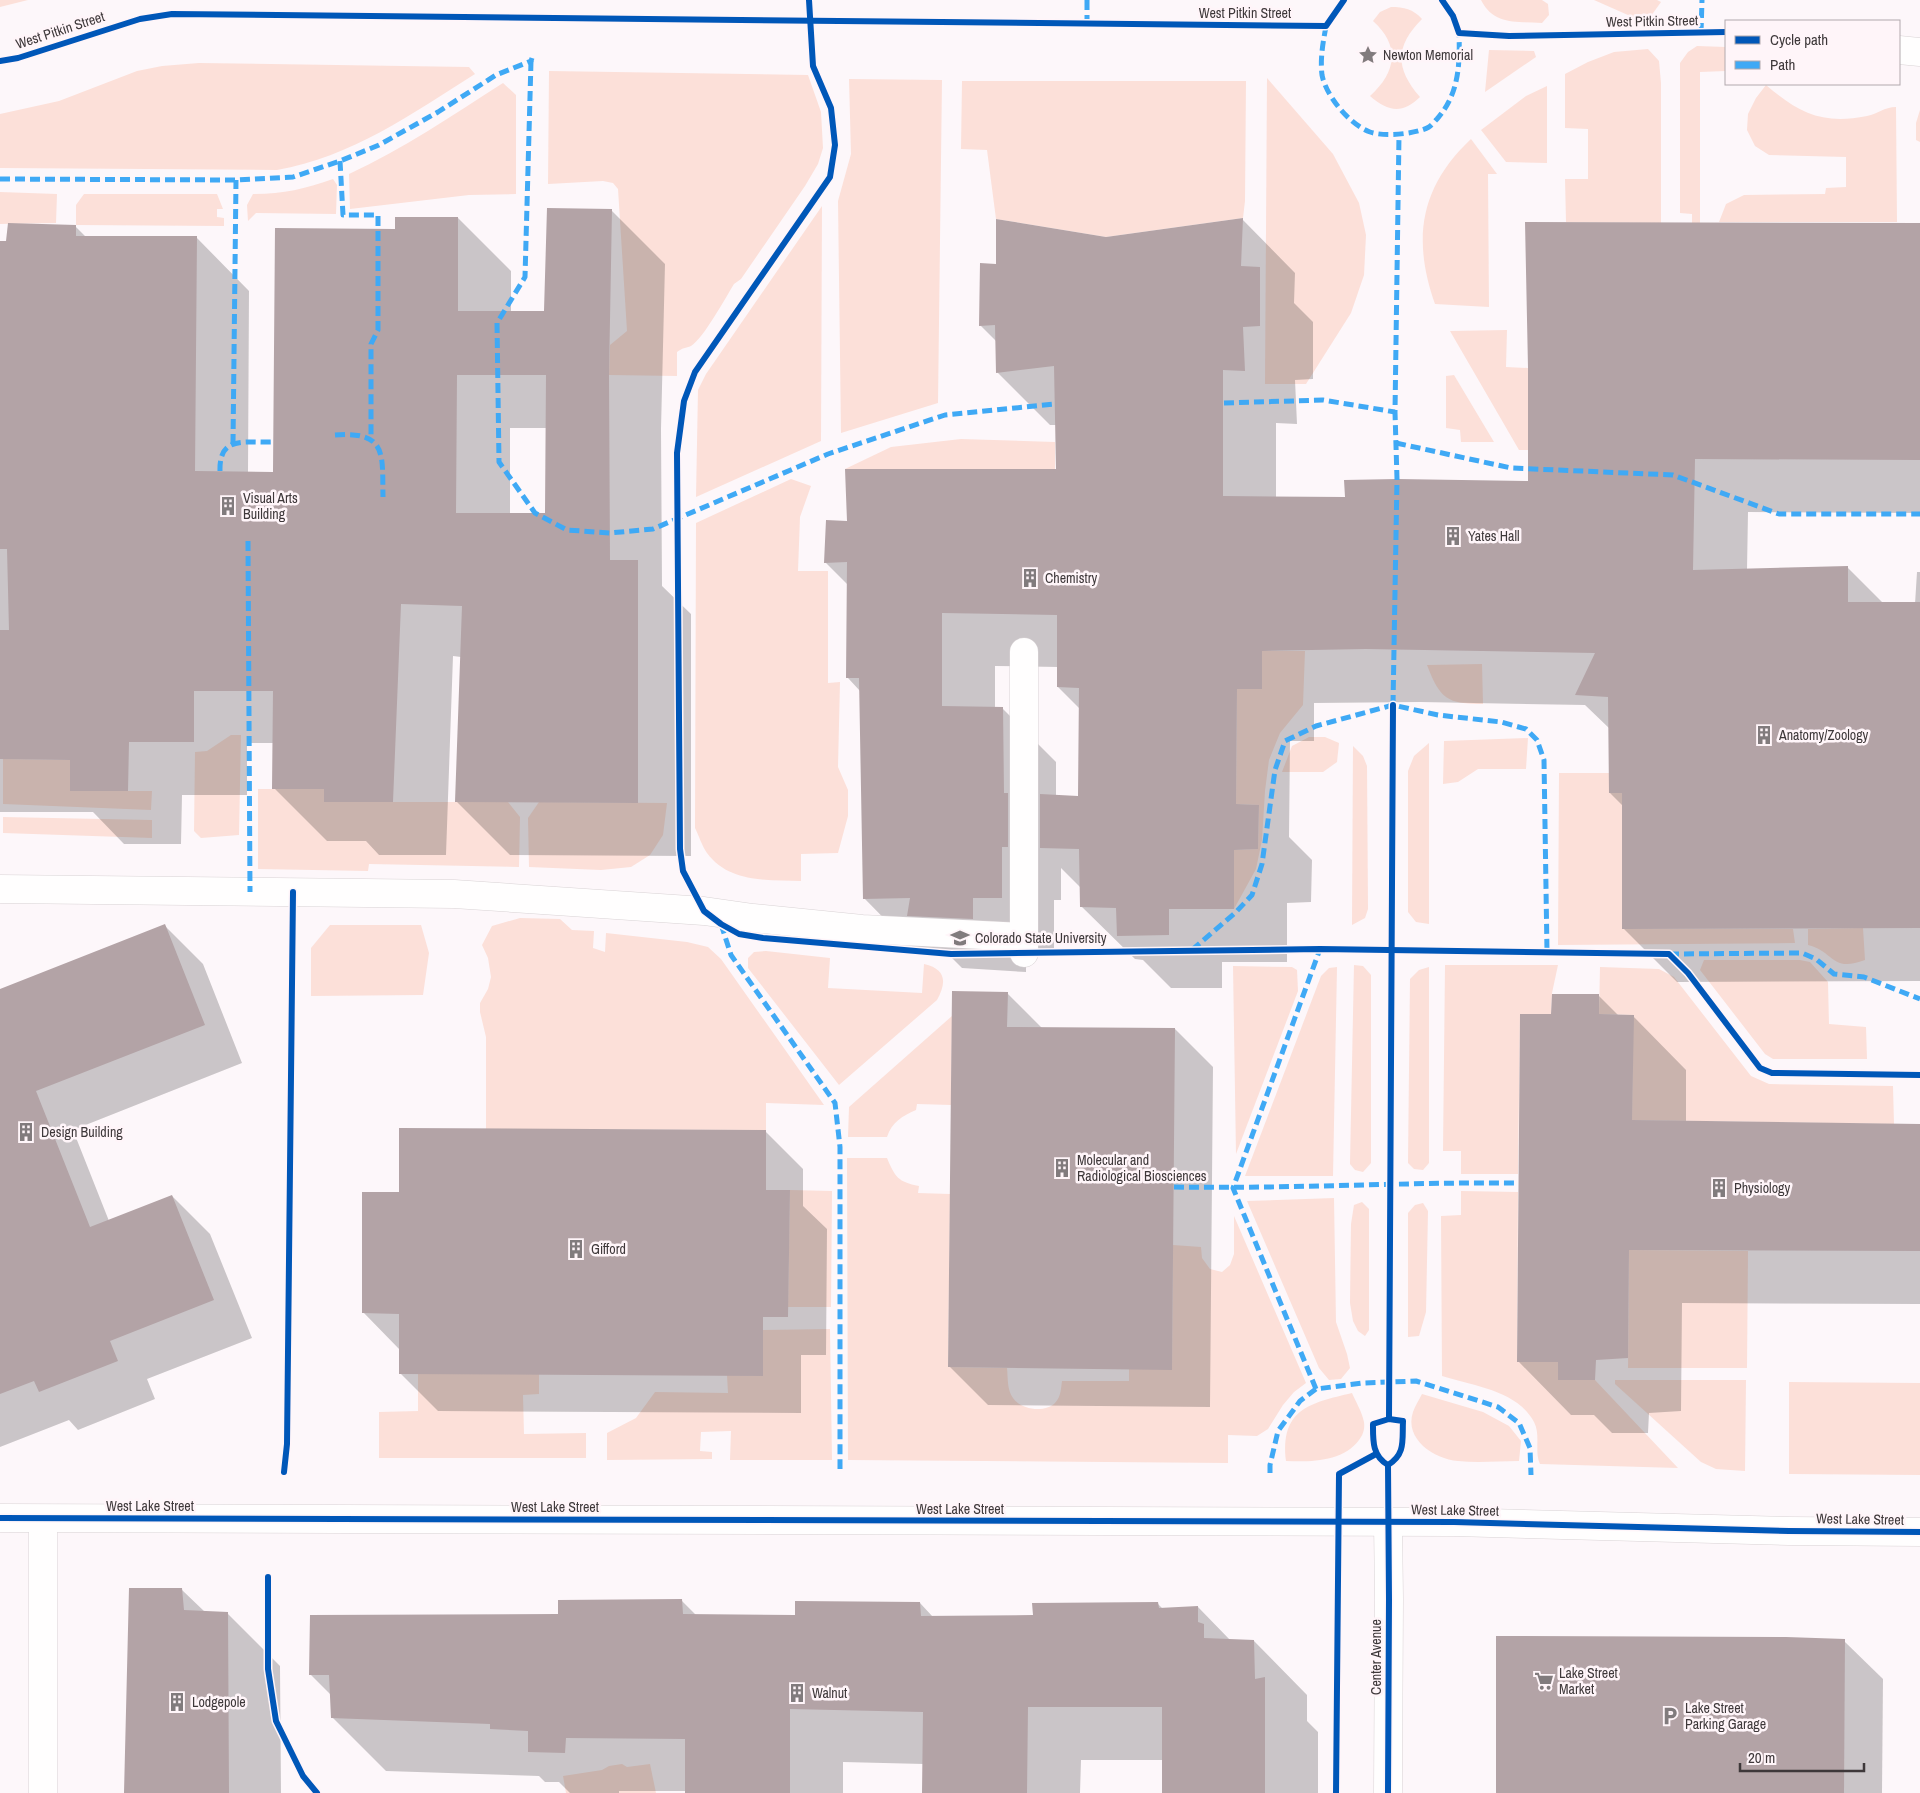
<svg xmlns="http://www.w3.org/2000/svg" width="1920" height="1793" font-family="'Archivo Narrow',sans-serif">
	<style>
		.green { fill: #fce0d9 }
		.shadow { fill: #0003; fill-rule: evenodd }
		.building { fill: #b3a3a6; fill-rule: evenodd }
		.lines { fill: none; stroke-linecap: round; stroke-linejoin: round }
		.minor-casing { stroke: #d9d3d5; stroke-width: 29 }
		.minor { stroke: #fffefe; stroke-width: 28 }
		.quiet { stroke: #3fa9f5; stroke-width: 5; stroke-dasharray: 10 5; stroke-linecap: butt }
		.cycleway-casing { stroke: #fff5f9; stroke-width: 9 }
		.cycleway { stroke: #0057b8; stroke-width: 6 }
		.labels { text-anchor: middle; stroke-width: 5; stroke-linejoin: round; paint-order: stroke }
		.street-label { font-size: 14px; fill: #3e383a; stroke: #fff5f9 }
		.poi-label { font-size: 14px; fill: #3e383a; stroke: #fff5f9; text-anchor: start }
	</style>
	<rect width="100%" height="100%" fill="#fdf7fa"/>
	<g class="green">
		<polygon points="0,0 28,0 0,7"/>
		<path d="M1481 0H1542L1548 4 1549 15 1542 23C1517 21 1494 26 1481 0Z"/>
		<polygon points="1594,0 1657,0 1661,2 1646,23"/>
		<path d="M1391 7C1404 7 1413 9 1422 19 1395 46 1395 68 1420 97 1403 114 1388 112 1370 96 1397 72 1400 45 1373 21L1380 12Z"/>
		<polygon points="1697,46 1726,47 1726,71 1700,72 1700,223 1692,223 1692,214 1680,213 1680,63 1688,52"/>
		<polygon points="1648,49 1659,61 1661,83 1661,223 1566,222 1565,179 1588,179 1588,129 1565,128 1565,74 1588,62 1614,52"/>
		<polygon points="1489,50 1534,51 1536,57 1485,92"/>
		<path d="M199 63 469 67 475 74C412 114 351 157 277 170L0 168V114L59 101 137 71 162 66Z"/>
		<path d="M549 71 808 75 821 112 823 148 818 164 805 186 741 279 734 284C726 297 703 339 691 346 686 348 682 348 677 352V376L609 375 610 345 627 331 618 189 613 183 603 181 548 184Z"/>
		<polygon points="1267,78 1333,154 1359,203 1366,235 1364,275 1351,313 1306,384 1265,384"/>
		<polygon points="849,79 942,80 938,403 841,433 838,201 851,154"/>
		<polygon points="962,81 1246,81 1245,201 1243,218 1106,237 996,219 987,150 961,149"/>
		<path d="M503 83 516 95V194L469 195 350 209 349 174C403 149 453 115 503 83Z"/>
		<path d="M1766 85C1799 113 1822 125 1867 116 1878 114 1884 107 1896 107L1897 222H1719L1726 204 1744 195 1825 194 1826 188 1846 187V157L1769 155 1755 146 1747 130 1748 114 1756 98Z"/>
		<polygon points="1547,86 1547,163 1506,162 1481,130 1526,96"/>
		<polygon points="1920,110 1920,142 1916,140 1916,123"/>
		<path d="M1471 139 1497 174H1488L1489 307 1435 304C1412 239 1420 187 1471 139Z"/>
		<path d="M333 179 337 185 336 214 256 213 248 221 247 205 253 194C284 194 304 189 333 179Z"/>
		<polygon points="0,192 57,194 56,223 0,224"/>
		<polygon points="84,194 217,194 223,209 217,209 217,217 224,218 224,226 76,225 76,205"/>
		<polygon points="822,206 821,441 696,497 698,390 706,374"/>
		<polygon points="1507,330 1506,367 1528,368 1528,450 1519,450 1450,331"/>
		<polygon points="1454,375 1494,442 1461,442 1460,430 1446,428 1446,376"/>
		<polygon points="961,439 1055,442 1055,469 845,469 891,447"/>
		<path d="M791 479 811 486 800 517 798 571H828V683L840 682 838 767 848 790V816L838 853 801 854V881C768 880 729 883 707 853 702 846 699 836 695 828L696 523Z"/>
		<polygon points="1262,651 1305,651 1303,705 1280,733 1269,760 1265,791 1262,840 1256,869 1234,909 1234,850 1258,849 1259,805 1236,804 1237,689"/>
		<path d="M1482 664 1483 704C1447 704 1440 699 1427 665Z"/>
		<polygon points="231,735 241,735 239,835 201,838 194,831 195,752 207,751"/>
		<polygon points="1309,737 1325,737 1339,743 1337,762 1323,772 1282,772 1292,746"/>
		<polygon points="1528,738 1526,769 1478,769 1458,782 1443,784 1444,741"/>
		<polygon points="1429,743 1429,924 1416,922 1408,912 1408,771 1414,756"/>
		<polygon points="1353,746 1363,756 1367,766 1368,909 1365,918 1352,925"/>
		<polygon points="3,759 70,760 70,791 152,791 151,810 3,804"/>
		<polygon points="1559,773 1609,773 1609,793 1622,793 1623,929 1793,929 1795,943 1558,945"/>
		<polygon points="258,789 324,789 325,802 508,802 520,817 519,867 369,864 368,871 258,869"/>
		<polygon points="539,802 667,803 663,835 650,855 631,867 601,870 529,867 528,818"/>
		<polygon points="3,817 152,820 152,838 3,833"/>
		<polygon points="520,918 560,919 572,930 594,931 593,948 605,952 606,933 687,942 708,947 721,959 824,1105 766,1103 766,1130 486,1129 486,1037 480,1012 480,1003 488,989 491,977 488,958 482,945 492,926"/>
		<polygon points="330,925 421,925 429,953 423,995 311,996 311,948"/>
		<path d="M1863 928 1865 960C1831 973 1834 951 1808 945V929Z"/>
		<path d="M766 951 830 958 828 988 922 993 924 964C946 969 947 982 937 1000L839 1085 748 968V958L754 952Z"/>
		<polygon points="1704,960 1800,960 1810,962 1828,982 1829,1024 1866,1027 1867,1059 1773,1059 1765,1054 1700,970"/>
		<polygon points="1354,965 1363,966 1371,975 1371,1163 1363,1172 1355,1170 1350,1164"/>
		<polygon points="1445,965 1558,965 1552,993 1551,1014 1520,1014 1518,1174 1461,1174 1461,1151 1443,1151"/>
		<polygon points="1233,966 1292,967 1297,970 1298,991 1236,1154"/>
		<polygon points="1337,967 1333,1176 1245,1176 1321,976 1329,968"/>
		<polygon points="1429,967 1429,1163 1423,1170 1414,1169 1408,1163 1410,979 1419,970"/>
		<polygon points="1600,967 1659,969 1674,977 1751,1076 1769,1084 1893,1086 1894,1124 1632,1120 1633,1015 1599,1014"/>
		<path d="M952 1016 951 1105 917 1104 916 1110C902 1116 892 1122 887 1137H848L849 1107Z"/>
		<path d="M847 1158H887C895 1177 898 1182 919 1186L918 1193 950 1194 948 1367 1007 1368C1008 1378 1007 1390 1013 1398 1021 1410 1045 1413 1055 1403 1061 1397 1061 1388 1062 1381H1129V1369H1172L1173 1245 1201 1247 1202 1258 1210 1269 1222 1272 1230 1265 1234 1254V1216L1306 1383 1294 1392 1283 1405 1268 1429 1257 1436 1228 1435V1463L848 1460Z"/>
		<polygon points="790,1190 832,1191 831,1307 788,1307"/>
		<path d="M1461 1191 1518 1192 1517 1362H1558V1380H1595L1678 1468 1540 1464C1534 1452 1541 1435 1534 1422 1517 1390 1473 1386 1442 1376L1441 1216 1461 1215Z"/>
		<polygon points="1334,1198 1336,1322 1347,1354 1350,1368 1341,1379 1329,1380 1319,1368 1247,1201"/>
		<polygon points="1362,1202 1369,1209 1369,1330 1365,1336 1358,1331 1353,1321 1350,1303 1351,1224 1354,1205"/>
		<polygon points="1423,1203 1428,1211 1426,1312 1419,1336 1408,1337 1408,1213 1415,1205"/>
		<polygon points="1629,1250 1748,1251 1747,1368 1628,1368"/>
		<polygon points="830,1329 832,1460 730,1460 731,1431 701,1432 700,1451 712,1452 712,1459 607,1460 607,1433 636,1418 655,1392 728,1393 727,1375 763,1376 763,1330"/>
		<polygon points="418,1374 539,1374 539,1394 523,1395 524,1434 586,1433 586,1458 379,1458 379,1412 418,1411"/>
		<polygon points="1615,1380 1746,1380 1745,1471 1716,1469 1701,1462 1615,1384"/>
		<polygon points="1789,1382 1920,1383 1920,1475 1789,1474"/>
		<path d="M1352 1393C1356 1402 1362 1412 1364 1422 1365 1429 1363 1435 1359 1440 1343 1462 1310 1462 1286 1461 1280 1409 1310 1403 1352 1393Z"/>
		<path d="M1422 1394 1483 1412 1509 1426 1521 1441 1519 1461C1499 1461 1478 1463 1458 1461 1434 1459 1404 1439 1413 1412 1415 1406 1419 1400 1422 1394Z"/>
		<polygon points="622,1764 627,1767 650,1764 656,1793 566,1793 563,1776 602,1770 609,1766"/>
	</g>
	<g class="shadow">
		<path d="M611 210 665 264 661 429 662 586 691 614V856L510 855 456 801 461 657 453 656 446 855H379L366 841H327L274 788V743H247V795H182L181 844H124L93 812H0V242H7L75 226 86 237H196L249 291 248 473H274L397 230 458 218 511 271V312H545ZM510 428H547V515H510Z"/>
		<path d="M1242 219 1295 273 1294 303 1313 322V379L1295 380 1297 424 1276 423V498L1346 499 1530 482 1920 224V513L1748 512 1747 570 1847 567 1884 604H1915L1917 572H1920V981L1677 982 1624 929 1623 806 1610 793V729L1585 705 1420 702 1314 703V741H1290L1289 837 1312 860 1311 902 1287 903V962H1222V988H1171L1143 960 1135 959 1081 906V888L1061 868V900H1054V950H1026V972L962 968 945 951 917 952 864 898 860 691 848 678V585L825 562 849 522 1057 470 1056 425H1050L997 372 996 341 980 325 997 266 1106 239ZM995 666 1058 667V687L1080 709V798L1056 796V762L1002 708H995Z"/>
		<polygon points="165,926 203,964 242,1063 73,1130 109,1221 172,1196 210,1234 252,1338 147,1379 155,1399 78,1430 69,1420 0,1447 0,991"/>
		<polygon points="1007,993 1042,1028 1175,1029 1213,1067 1210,1407 988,1405 950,1367"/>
		<polygon points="1598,995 1619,1016 1633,1016 1686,1070 1686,1122 1920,1125 1920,1304 1682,1303 1681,1411 1649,1413 1648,1433 1612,1433 1594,1415 1571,1415 1518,1361 1553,1015"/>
		<polygon points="765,1131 803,1169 803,1206 827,1229 826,1355 801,1355 801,1413 438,1411 400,1373 400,1350 363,1312 400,1193"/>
		<polygon points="182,1590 205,1612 227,1613 280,1666 281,1793 125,1793"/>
		<polygon points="682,1601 696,1615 796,1616 920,1603 933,1617 1034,1616 1157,1603 1163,1609 1198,1607 1231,1641 1254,1641 1307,1695 1307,1721 1318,1732 1318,1793 1163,1793 1163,1760 1081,1760 1080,1793 924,1793 924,1764 843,1762 843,1793 687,1793 687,1791 619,1791 619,1793 570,1793 559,1782 545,1782 539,1776 386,1771 332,1717 331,1695 310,1674 559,1616"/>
		<polygon points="1844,1641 1883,1679 1882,1793 1497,1793"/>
	</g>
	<g class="building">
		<path d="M547 208 612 209 609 375 610 560H638V803L455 802 462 606 401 604 393 802H324V789H272L273 691H194V742H129L128 791H70V760L0 759V630H9L7 549H0V241H6L8 223 76 225V236H197L195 471 273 472 275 228 395 229V217H458V311H544ZM457 375H546L545 513H456Z"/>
		<polygon points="1243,218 1241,266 1260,267 1260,326 1243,327 1245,371 1223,370 1223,496 1345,497 1344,480 1397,479 1528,481 1528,368 1525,222 1920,223 1920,460 1695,459 1693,570 1848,566 1848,602 1920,602 1920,928 1622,929 1622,793 1609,793 1608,697 1575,695 1595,653 1366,649 1262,651 1262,689 1237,689 1236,804 1259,805 1258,849 1234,850 1234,909 1169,909 1169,935 1117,936 1116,908 1080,907 1079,849 1040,848 1040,794 1078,796 1079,688 1057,687 1057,615 942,613 942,706 1003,707 1004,793 1008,793 1008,847 1002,847 1002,898 973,898 973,919 907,916 910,898 863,899 859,678 846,678 847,562 824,563 826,520 847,521 845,469 1056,469 1054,366 996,373 995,325 979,326 980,263 996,264 996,219 1106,237"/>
		<polygon points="165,924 205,1025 36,1091 90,1227 172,1195 214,1300 110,1341 118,1361 39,1392 34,1381 0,1394 0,989"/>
		<polygon points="952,991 1008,992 1007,1027 1175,1028 1172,1370 948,1367"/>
		<polygon points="1552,994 1599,994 1599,1014 1634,1015 1632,1120 1920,1124 1920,1251 1629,1250 1628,1358 1596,1360 1595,1380 1558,1380 1558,1362 1517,1362 1520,1014 1551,1014"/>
		<polygon points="399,1128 766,1130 766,1190 790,1190 788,1317 763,1317 763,1376 399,1374 399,1314 362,1313 362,1192 399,1192"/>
		<polygon points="129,1588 182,1588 184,1610 228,1612 229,1793 124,1793"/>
		<polygon points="682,1599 683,1614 795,1615 795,1601 920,1602 921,1616 1033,1615 1032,1603 1158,1602 1159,1608 1198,1606 1198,1622 1204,1624 1204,1638 1254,1640 1255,1679 1265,1677 1265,1793 1162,1793 1162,1707 1028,1707 1027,1793 922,1793 923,1712 790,1709 790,1793 685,1793 685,1739 566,1738 565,1753 528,1752 528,1731 490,1729 490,1724 331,1718 329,1675 309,1675 310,1615 558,1614 558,1600"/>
		<polygon points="1496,1636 1786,1637 1845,1639 1844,1793 1496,1793"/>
	</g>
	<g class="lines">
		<g class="minor-casing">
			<g id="minor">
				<polyline points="1899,50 1920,52"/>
				<polyline points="0,889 454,894 704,911 753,918 862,929 1024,937"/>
				<polyline points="1024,953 1024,652"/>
				<polyline points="0,1518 1454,1522 1789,1531 1920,1532"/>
				<polyline points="1388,1522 1389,1599 1388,1793"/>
				<polyline points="43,1793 43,1519"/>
			</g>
		</g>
		<use href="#minor" class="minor"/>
		<g class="quiet">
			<polyline points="1087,0 1087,24"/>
			<path d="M1326 26C1323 43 1320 58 1322 75 1326 96 1350 125 1370 132 1384 137 1416 134 1429 127 1432 125 1435 121 1437 119 1459 94 1460 65 1459 33"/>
			<polyline points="1701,33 1702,0"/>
			<polyline points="531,61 525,277 497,323 499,462 535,513 567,530 610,533 653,529 828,454 945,415 1055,404"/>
			<polyline points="340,161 343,215 378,215 378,330 371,344 371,439"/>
			<polyline points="0,179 236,180 293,177 340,161 379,145 438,112 496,75 531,61 532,58"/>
			<polyline points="1224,403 1323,400 1395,412"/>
			<path d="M335 435C388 431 382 455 383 497"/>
			<polyline points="1396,443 1511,468 1673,475 1779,514 1920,514"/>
			<polyline points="233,444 236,180"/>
			<path d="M220 471C219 435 245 443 273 442"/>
			<polyline points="248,541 250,892"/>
			<polyline points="1393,705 1397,479 1395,412 1399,135"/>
			<polyline points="721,924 731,955 835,1103 840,1147 840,1469"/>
			<polyline points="1192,950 1235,913 1252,895 1262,864 1275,770 1285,741 1316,726 1393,705 1438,715 1501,722 1526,729 1537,740 1544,760 1547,952"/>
			<polyline points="1669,954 1802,953 1816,959 1834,974 1864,977 1920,999"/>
			<path d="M1174 1187C1288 1189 1403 1182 1518 1183"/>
			<polyline points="1316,1389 1233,1188 1320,949"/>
			<polyline points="1270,1473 1270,1465 1278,1431 1300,1401 1316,1389 1363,1383 1416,1381 1498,1407 1519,1423 1530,1448 1531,1475"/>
		</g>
		<g class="cycleway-casing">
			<g id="cycleway">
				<polyline points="809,0 813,66 831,108 835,145 830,177 695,372 684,401 677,453 680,849 683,871 704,911 721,924 739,934 763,938 951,954 1320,949 1669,954 1688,973 1760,1068 1772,1073 1920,1075"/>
				<polyline points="1442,0 1453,16 1459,33 1509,36 1726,32"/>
				<polyline points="0,61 18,58 140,19 172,14 1326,26 1344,0"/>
				<polyline points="1389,1419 1393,705"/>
				<path d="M1389 1419 1403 1421C1402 1440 1406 1454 1388 1465 1372 1456 1373 1440 1373 1424Z"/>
				<polyline points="1388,1465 1389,1599 1388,1793"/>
				<polyline points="284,1472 287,1444 293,892"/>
				<polyline points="0,1518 1454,1522 1789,1531 1920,1532"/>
				<polyline points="268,1577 268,1669 276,1721 303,1776 317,1793"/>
				<polyline points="1336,1793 1339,1474 1376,1454"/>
			</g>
		</g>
		<use href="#cycleway" class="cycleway"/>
	</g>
	<defs>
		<g id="sight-bare" transform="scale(1.5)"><path d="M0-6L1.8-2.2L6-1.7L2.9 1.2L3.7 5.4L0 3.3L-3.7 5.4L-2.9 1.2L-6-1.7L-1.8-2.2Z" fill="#817b7d" stroke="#fff5f9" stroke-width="2.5" paint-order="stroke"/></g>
		<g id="building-bare" transform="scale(1.5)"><path d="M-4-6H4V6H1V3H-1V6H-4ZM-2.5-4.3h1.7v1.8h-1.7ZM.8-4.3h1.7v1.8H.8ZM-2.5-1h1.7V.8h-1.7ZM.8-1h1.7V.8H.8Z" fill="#817b7d" stroke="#fff5f9" stroke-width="2.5" paint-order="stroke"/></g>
		<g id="university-bare" transform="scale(1.5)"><path d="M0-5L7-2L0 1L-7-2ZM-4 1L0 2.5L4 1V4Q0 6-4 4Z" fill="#817b7d" stroke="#fff5f9" stroke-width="2.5" paint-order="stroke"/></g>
		<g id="supermarket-bare" transform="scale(1.5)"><path d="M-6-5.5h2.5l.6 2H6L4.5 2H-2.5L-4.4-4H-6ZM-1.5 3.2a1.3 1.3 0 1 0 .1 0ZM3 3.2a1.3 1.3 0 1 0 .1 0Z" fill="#817b7d" stroke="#fff5f9" stroke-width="2.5" paint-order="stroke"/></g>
		<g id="parking-bare" transform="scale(1.5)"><path d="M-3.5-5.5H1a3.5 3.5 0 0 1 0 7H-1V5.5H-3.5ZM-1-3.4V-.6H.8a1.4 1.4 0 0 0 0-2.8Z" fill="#817b7d" stroke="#fff5f9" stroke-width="2.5" paint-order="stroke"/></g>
	</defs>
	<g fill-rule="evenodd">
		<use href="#sight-bare" x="1368" y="55"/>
		<use href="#building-bare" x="228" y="506"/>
		<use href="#building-bare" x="1453" y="536"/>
		<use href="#building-bare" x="1030" y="578"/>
		<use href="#building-bare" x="1764" y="735"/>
		<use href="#university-bare" x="960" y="938"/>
		<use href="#building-bare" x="26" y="1132"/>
		<use href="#building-bare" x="1062" y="1168"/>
		<use href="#building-bare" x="1719" y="1188"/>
		<use href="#building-bare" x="576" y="1249"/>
		<use href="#supermarket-bare" x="1544" y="1681"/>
		<use href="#building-bare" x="797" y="1693"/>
		<use href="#building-bare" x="177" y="1702"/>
		<use href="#parking-bare" x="1670" y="1716"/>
	</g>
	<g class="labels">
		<g class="street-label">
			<text x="1245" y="18">West Pitkin Street</text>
			<text transform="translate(1652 21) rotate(-1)" y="5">West Pitkin Street</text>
			<text transform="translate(60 30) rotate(-18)" y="5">West Pitkin Street</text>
			<text x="150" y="1511">West Lake Street</text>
			<text x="555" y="1512">West Lake Street</text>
			<text x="960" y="1514">West Lake Street</text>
			<text transform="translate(1455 1510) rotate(1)" y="5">West Lake Street</text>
			<text transform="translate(1860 1519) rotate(1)" y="5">West Lake Street</text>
			<text transform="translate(1376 1657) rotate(-90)" y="5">Center Avenue</text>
		</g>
		<g class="poi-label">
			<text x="1383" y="60">Newton Memorial</text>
			<text x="243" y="503">Visual Arts<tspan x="243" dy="16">Building</tspan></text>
			<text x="1468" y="541">Yates Hall</text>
			<text x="1045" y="583">Chemistry</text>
			<text x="1779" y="740">Anatomy/Zoology</text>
			<text x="975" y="943">Colorado State University</text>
			<text x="41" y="1137">Design Building</text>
			<text x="1077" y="1165">Molecular and<tspan x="1077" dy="16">Radiological Biosciences</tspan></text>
			<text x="1734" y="1193">Physiology</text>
			<text x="591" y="1254">Gifford</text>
			<text x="1559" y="1678">Lake Street<tspan x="1559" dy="16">Market</tspan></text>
			<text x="812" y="1698">Walnut</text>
			<text x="192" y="1707">Lodgepole</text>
			<text x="1685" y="1713">Lake Street<tspan x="1685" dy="16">Parking Garage</tspan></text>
		</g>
	</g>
	<rect x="1725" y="20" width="175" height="65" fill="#fff5f9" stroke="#b2a9ad"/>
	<rect x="1735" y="36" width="25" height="8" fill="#0057b8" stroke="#b2a9ad"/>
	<text x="1770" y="45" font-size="15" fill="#3e383a">Cycle path</text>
	<rect x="1735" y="61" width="25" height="8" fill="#3fa9f5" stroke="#b2a9ad"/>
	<text x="1770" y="70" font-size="15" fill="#3e383a">Path</text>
	<path d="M1740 1763v8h124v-8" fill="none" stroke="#3e383a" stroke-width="2.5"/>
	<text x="1748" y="1763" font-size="15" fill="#3e383a" stroke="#fff5f9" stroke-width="4" paint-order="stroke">20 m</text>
</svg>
